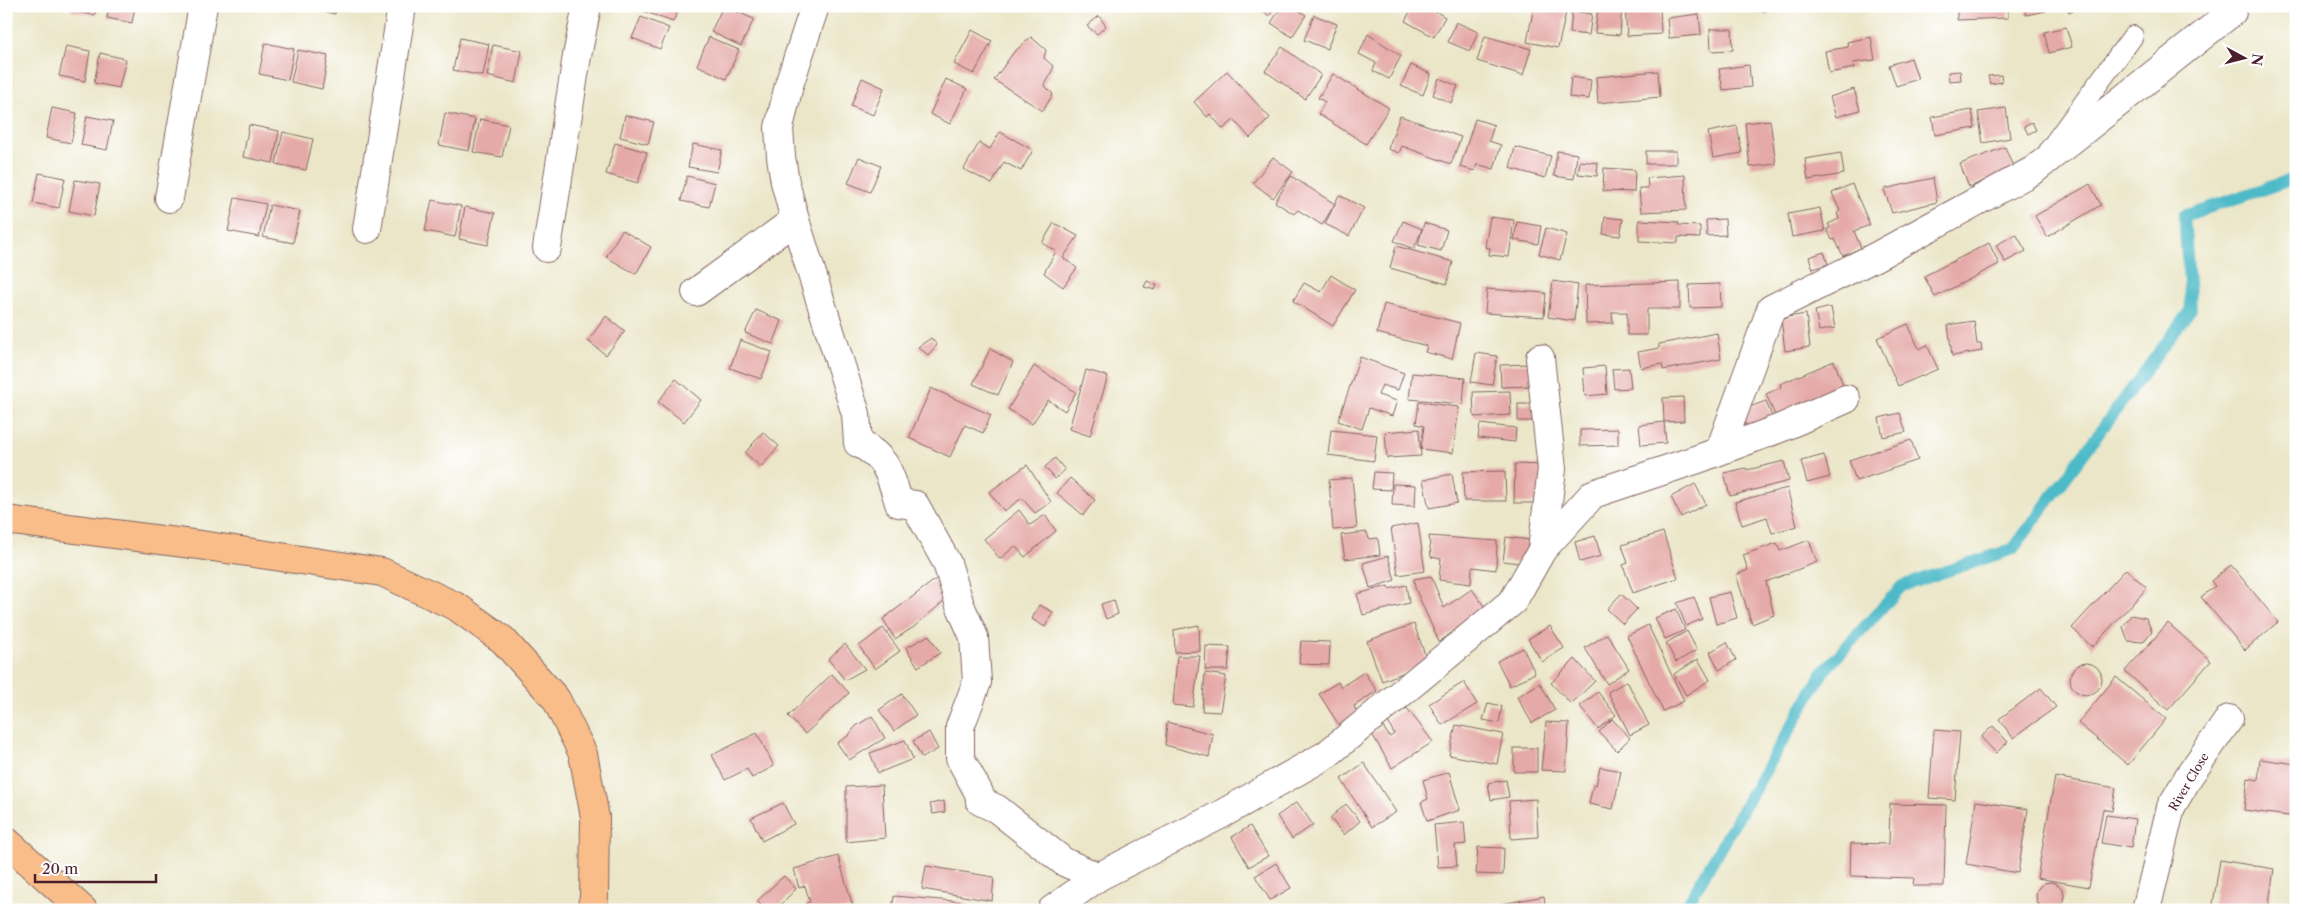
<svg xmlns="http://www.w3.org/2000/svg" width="2302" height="916" font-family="'Libre Caslon Text',serif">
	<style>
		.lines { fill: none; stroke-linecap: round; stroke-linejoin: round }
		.stream { stroke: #4dbac8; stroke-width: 12 }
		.building { fill: #e5aaa8 }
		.service-casing { stroke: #826562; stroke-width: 22 }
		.minor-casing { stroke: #826562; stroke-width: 30 }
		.primary-casing { stroke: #826562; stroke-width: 30 }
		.service { stroke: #fff; stroke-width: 20 }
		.minor { stroke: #fff; stroke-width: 28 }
		.primary { stroke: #f8bd89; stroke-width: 28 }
		.labels { text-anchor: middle; stroke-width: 4; stroke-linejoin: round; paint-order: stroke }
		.street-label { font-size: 12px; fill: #4a1f2b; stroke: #fff }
	</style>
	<rect width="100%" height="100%" fill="#fff"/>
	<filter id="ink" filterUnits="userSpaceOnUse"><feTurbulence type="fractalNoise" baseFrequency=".02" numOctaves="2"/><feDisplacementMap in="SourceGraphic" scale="10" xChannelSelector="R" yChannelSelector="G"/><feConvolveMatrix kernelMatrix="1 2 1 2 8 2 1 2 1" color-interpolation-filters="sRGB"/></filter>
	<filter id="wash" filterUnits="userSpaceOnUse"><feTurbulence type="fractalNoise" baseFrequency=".0096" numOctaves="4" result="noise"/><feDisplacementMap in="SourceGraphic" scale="20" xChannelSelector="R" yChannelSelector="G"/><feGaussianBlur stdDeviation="1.12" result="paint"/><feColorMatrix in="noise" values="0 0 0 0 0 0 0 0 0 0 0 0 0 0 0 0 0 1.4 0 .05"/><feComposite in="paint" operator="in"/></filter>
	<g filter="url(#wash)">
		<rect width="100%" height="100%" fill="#ebe6c8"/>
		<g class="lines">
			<polyline class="stream" points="1684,910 1823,672 1902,586 2013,549 2191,309 2184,216 2296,178"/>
		</g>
		<g id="blocks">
			<g class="building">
				<polygon points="72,6 97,6 95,15 71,11"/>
				<polygon points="109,6 135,6 132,23 107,18"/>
				<polygon points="311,6 336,6 335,14 311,9"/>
				<polygon points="645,6 680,6 673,22 643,11"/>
				<polygon points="723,6 754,19 741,46 711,32"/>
				<polygon points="1258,6 1273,6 1275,8 1269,16"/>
				<polygon points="1282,6 1292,6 1306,15 1292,37 1271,23"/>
				<polygon points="1413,6 1426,6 1445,17 1434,37 1405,21"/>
				<polygon points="1534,6 1566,12 1558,48 1527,42"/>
				<polygon points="1598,6 1622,6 1620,35 1595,33"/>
				<polygon points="1625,6 1660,6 1661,34 1627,36"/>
				<rect x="1756" y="6" width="10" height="5"/>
				<polygon points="1957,6 2008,6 2008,18 1957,20"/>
				<polygon points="2024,6 2045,6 2046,11 2026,15"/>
				<polygon points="2066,6 2083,6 2069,12"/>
				<polygon points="1572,11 1592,14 1589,35 1570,33"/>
				<polygon points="1699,14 1701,35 1669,38 1667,18"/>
				<polygon points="1314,15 1337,24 1327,49 1304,40"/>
				<polygon points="1099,16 1106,26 1097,34 1087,26"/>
				<polygon points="641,17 669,28 660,49 632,38"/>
				<polygon points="1456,22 1478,32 1470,51 1448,42"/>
				<polygon points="2066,27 2072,47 2049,53 2044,32"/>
				<polygon points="1710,29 1732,29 1733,50 1711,51"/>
				<polygon points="972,30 992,41 974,74 954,64"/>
				<polygon points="1368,34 1401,56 1389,79 1373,71 1376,63 1359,54"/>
				<polygon points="1485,36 1531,49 1523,75 1477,61"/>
				<polygon points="709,37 739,50 726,79 697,65"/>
				<polygon points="1031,37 1046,50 1044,58 1054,67 1044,85 1053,94 1043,111 994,80 1013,53"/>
				<polygon points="1871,37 1875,60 1853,63 1854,68 1829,73 1825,51 1848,47 1847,42"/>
				<polygon points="460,38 489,44 483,76 453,70"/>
				<polygon points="265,43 294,49 288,80 259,74"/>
				<polygon points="493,45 522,51 516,83 487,76"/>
				<polygon points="66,46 90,51 85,81 59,76"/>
				<polygon points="1282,47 1321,75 1305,99 1265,71"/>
				<polygon points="298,50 328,56 322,89 291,82"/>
				<polygon points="100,53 126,59 119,88 94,83"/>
				<polygon points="1911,58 1918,79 1896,86 1889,65"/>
				<polygon points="1411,65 1431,74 1423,95 1401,86"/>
				<polygon points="1749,65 1751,87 1723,90 1719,69"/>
				<polygon points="1227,71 1270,118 1250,138 1234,120 1223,129 1210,114 1207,117 1194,102"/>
				<polygon points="1658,71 1660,97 1598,103 1596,77"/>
				<polygon points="1960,71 1961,80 1949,81 1948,72"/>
				<polygon points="1333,74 1389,108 1366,144 1318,114 1325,102 1318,98"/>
				<polygon points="2001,75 2002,82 1990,84 1988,76"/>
				<polygon points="1571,77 1591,80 1589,99 1569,97"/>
				<polygon points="862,78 884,88 873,115 851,106"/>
				<polygon points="1439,78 1458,86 1451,103 1433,95"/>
				<polygon points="946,79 967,89 950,124 930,114"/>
				<polygon points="1854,89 1860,110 1836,117 1830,97"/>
				<polygon points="52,108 77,113 71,143 46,138"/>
				<polygon points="2006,108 2010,138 1983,143 1978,112"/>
				<polygon points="1972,110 1975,128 1935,135 1932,117"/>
				<polygon points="445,113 475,119 469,151 439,145"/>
				<polygon points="625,115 654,122 648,144 620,137"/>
				<polygon points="87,116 113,121 107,150 81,145"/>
				<polygon points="1400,116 1461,137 1451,164 1402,146 1399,153 1388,149"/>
				<polygon points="480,119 509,125 502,157 473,152"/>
				<polygon points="1475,119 1494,125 1489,141 1501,145 1494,169 1477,164 1475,171 1460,167"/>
				<polygon points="1770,120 1776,164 1750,167 1745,123"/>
				<polygon points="2032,122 2036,130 2028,134 2024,126"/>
				<polygon points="249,125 279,131 273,163 243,157"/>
				<polygon points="1737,126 1742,153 1713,158 1708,132"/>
				<polygon points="283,132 313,139 306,170 276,164"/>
				<polygon points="1000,132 1033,150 1021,171 1004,162 992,184 964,169 979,143 990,149"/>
				<polygon points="615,143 647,152 638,183 606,174"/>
				<polygon points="693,144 722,150 717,172 688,167"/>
				<polygon points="1515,147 1551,156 1545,178 1510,168"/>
				<polygon points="2005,147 2014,169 1969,187 1960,164"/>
				<polygon points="1557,151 1577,154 1574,179 1554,176"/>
				<rect x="1646" y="151" width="30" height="13"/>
				<polygon points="1841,153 1844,174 1808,180 1805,159"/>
				<polygon points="859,157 881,166 870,192 848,183"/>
				<polygon points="1273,157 1293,172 1273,198 1253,183"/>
				<polygon points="1580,161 1598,163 1597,176 1578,174"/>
				<polygon points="1604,168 1635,170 1634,192 1603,191"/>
				<polygon points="39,173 65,178 59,208 33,203"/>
				<polygon points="1685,175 1686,210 1641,212 1639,188 1648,188 1647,178"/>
				<polygon points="687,176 715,183 709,207 681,201"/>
				<polygon points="1291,176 1335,204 1322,225 1298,210 1294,214 1275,202"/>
				<polygon points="1933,178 1937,202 1892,213 1884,189"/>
				<polygon points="75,180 100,184 94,216 69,211"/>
				<polygon points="1852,184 1870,225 1854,231 1861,248 1843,256 1835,239 1832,240 1827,229 1830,228 1828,224 1839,219 1837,213 1840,211 1832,193"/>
				<polygon points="2090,184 2101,205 2047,237 2035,216"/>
				<polygon points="1339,195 1364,208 1349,236 1325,224"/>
				<polygon points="235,198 266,204 259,237 228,231"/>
				<polygon points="432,200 461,206 455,237 425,231"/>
				<polygon points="270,205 300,211 293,243 263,237"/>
				<polygon points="465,207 495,213 488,245 459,239"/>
				<polygon points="1820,208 1825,231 1792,237 1788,214"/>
				<polygon points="1490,217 1514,220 1509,257 1489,255 1490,248 1485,247"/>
				<polygon points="1605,217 1623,219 1620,236 1603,234"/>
				<polygon points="1725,219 1726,235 1707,236 1706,220"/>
				<polygon points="1639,220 1679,222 1678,225 1700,226 1700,238 1678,237 1678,243 1639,241"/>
				<polygon points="1403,221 1422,229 1414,249 1394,241"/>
				<polygon points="1517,222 1541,226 1538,244 1514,240"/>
				<polygon points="1054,223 1078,236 1063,258 1077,268 1063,287 1044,273 1056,251 1042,243"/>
				<polygon points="1424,223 1447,230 1441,251 1418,245"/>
				<polygon points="1546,228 1567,234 1560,260 1539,254"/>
				<polygon points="622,230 651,247 636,274 606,257"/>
				<polygon points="2016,234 2026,251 2005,262 1996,245"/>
				<polygon points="1989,243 1999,264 1935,297 1924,276"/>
				<polygon points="1396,246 1453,262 1447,284 1390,268"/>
				<polygon points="1824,252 1828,264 1813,269 1809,257"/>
				<polygon points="1331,275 1355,290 1333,326 1293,301 1304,283 1321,292"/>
				<polygon points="1147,281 1157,285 1155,290 1144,287"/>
				<polygon points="1553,281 1578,285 1574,321 1548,317"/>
				<polygon points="1680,282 1680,309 1647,309 1647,335 1627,335 1627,312 1612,312 1613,323 1586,324 1585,285"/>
				<polygon points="1720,284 1721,307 1690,308 1689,285"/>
				<polygon points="1487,289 1546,293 1544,317 1485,313"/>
				<polygon points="1384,304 1460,323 1452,359 1425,352 1427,346 1377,333"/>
				<polygon points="1831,307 1835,328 1819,331 1815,311"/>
				<polygon points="756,310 782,321 773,344 745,333"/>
				<polygon points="1806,314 1810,347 1785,351 1781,318"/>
				<polygon points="606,316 625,331 606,355 588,341"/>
				<polygon points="1974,321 1977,344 1981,344 1982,351 1952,356 1948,325"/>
				<polygon points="1908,324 1919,349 1927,345 1938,369 1898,386 1877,338"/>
				<polygon points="1717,333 1721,359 1663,370 1662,364 1641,368 1638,352 1659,348 1659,344"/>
				<polygon points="931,338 937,345 928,355 918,347"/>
				<polygon points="740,340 772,352 761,379 730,368"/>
				<polygon points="990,349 1013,362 998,395 973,384"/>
				<polygon points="1476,353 1497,356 1492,385 1471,382"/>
				<polygon points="1360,357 1404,373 1398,390 1382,385 1378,395 1397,401 1392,416 1369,408 1362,429 1338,421"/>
				<polygon points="1834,361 1845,390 1776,418 1766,394 1781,387 1780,384"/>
				<polygon points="1531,364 1531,386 1501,387 1500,365"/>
				<polygon points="1034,366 1076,392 1065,411 1048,400 1032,424 1008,409"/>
				<polygon points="1605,366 1607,394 1585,396 1583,368"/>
				<polygon points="1629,368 1631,388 1614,389 1612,369"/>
				<polygon points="1086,370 1108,376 1090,436 1069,429"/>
				<polygon points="1412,373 1465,378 1463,404 1409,399"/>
				<polygon points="676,379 701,400 684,422 658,402"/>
				<polygon points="931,388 991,415 983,433 965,425 950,457 909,438"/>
				<polygon points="1510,391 1511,415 1474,417 1473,392"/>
				<polygon points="1683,397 1684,421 1664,422 1663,398"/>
				<polygon points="1766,401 1772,417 1747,427 1741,410"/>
				<polygon points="1419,402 1459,407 1453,453 1421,449 1424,426 1416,424"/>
				<rect x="1518" y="404" width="18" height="17"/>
				<polygon points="1900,413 1906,432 1883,437 1879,418"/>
				<polygon points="1664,422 1666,443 1641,445 1639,425"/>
				<polygon points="1480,424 1516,428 1515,442 1478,438"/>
				<polygon points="1419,429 1421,456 1387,458 1385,432"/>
				<polygon points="1618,429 1618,445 1580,446 1580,430"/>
				<polygon points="1331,430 1377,435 1374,461 1328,455"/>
				<polygon points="763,432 779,446 761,467 745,453"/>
				<polygon points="1911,440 1918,460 1856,481 1849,460"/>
				<polygon points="1824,455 1830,477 1807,483 1801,461"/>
				<polygon points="1055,458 1065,470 1055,479 1045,467"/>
				<polygon points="1784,461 1789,481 1730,496 1724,473 1746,468 1747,470"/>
				<polygon points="1515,464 1542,465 1542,503 1514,503"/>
				<polygon points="1027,465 1051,502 1035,513 1022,498 1004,511 989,492"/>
				<polygon points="1505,471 1506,501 1464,501 1463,472"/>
				<polygon points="1374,472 1392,473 1391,490 1372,489"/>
				<polygon points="1452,474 1457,503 1429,508 1423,480"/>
				<polygon points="1070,478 1095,500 1083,515 1057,493"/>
				<polygon points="1352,478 1357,528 1333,530 1329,480"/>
				<polygon points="1393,484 1416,485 1415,506 1392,505"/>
				<polygon points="1695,484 1706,504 1681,517 1671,497"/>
				<polygon points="1787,488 1797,526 1772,533 1767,517 1742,525 1735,502"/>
				<polygon points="1019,510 1030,525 1045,515 1056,531 1025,557 1015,546 1000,559 984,539"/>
				<polygon points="1418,523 1425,571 1398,575 1391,528"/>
				<polygon points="1367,532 1369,539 1378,538 1380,555 1345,559 1341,535"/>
				<polygon points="1663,532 1678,578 1633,593 1623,565 1628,563 1622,545"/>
				<polygon points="1429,536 1497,541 1496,570 1472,567 1471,584 1439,580 1441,559 1431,557"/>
				<polygon points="1595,536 1601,556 1580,562 1575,542"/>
				<polygon points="1506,537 1530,540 1527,564 1503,561"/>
				<polygon points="1809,540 1817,562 1766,582 1774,615 1752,624 1736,575 1748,570 1743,555 1777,543 1780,551"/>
				<polygon points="1388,556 1395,580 1370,588 1363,563"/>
				<polygon points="2231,565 2278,622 2245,650 2201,597 2215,586 2211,581"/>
				<polygon points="2126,569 2147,588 2092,647 2072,628"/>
				<polygon points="940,576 951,595 914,627 895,639 883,619"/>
				<polygon points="1431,576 1444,608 1472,589 1486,609 1439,642 1415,588 1414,579"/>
				<polygon points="1406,585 1409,603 1363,615 1357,594 1388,586 1389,589"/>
				<polygon points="1730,592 1737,618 1716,624 1709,597"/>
				<polygon points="1621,594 1637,609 1623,624 1607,609"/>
				<polygon points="1694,597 1702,619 1686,626 1677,603"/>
				<polygon points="1114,600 1118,614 1106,619 1101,604"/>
				<polygon points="1039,605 1053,612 1045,627 1032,619"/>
				<polygon points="1676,609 1685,630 1665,639 1655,618"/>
				<polygon points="2131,615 2146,618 2152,631 2143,642 2128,641 2123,627"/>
				<polygon points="2168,623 2211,661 2168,710 2125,671"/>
				<polygon points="1414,624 1428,663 1382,681 1367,641"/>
				<polygon points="1199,625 1200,651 1175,652 1174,630"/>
				<polygon points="1648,625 1684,701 1663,711 1627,636"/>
				<polygon points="1550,626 1564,648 1542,662 1528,639"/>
				<polygon points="883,628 900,651 875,669 859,646"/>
				<polygon points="1687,631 1697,650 1676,662 1666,643"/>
				<polygon points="1607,634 1629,669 1607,684 1585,648"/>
				<polygon points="929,635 940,653 918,667 906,648"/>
				<polygon points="1301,641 1330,642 1329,665 1299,664"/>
				<polygon points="1727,642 1736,660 1719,670 1710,652"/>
				<polygon points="845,644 865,669 845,680 828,659"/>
				<polygon points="1206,646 1230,647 1228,670 1205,670"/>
				<polygon points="1523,648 1535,673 1510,686 1497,661"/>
				<polygon points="1177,656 1200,656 1193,707 1173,705"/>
				<polygon points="1575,659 1595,681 1571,704 1551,683"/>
				<polygon points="1698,659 1710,680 1686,695 1674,674"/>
				<circle cx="2086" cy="679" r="16"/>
				<polygon points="1364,672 1377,691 1354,706 1357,713 1339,725 1319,694 1338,682 1341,687"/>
				<polygon points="1205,673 1226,676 1220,712 1202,711"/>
				<polygon points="832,674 849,693 805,734 788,716"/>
				<polygon points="2116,677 2166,719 2128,765 2078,723"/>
				<polygon points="1627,681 1649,725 1630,735 1608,692"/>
				<polygon points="1464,682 1477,704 1442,725 1429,704"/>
				<polygon points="1540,683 1555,710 1532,723 1517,697"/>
				<polygon points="2041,688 2056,707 2013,738 1999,719"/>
				<polygon points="1598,692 1616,715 1598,729 1580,706"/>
				<polygon points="902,694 916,715 894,731 879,710"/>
				<polygon points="1488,703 1502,706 1499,723 1483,720"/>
				<polygon points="1407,708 1433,742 1392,768 1372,734 1383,727 1390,737 1394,734 1387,719"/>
				<polygon points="872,716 885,738 849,760 837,743 848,736 856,726"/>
				<polygon points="1612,719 1630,738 1617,751 1599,732"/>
				<polygon points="1167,722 1213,734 1209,757 1165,745"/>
				<polygon points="1546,722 1569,723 1566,771 1541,770"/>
				<polygon points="1456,725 1503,734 1497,764 1449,755"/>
				<polygon points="1993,726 2008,742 1996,753 1981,737"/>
				<polygon points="1934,730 1960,732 1955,800 1929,798"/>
				<polygon points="929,732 938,749 922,758 913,741"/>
				<polygon points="757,733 774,766 752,778 747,769 725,780 712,755"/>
				<polygon points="905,740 913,759 878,773 870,753"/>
				<rect x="1514" y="748" width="23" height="24"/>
				<polygon points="2260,759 2296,764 2296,817 2244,810 2248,778 2258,780"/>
				<polygon points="1364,763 1396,812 1372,827 1341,779"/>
				<polygon points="1600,767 1621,771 1613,809 1589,804 1593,785 1596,785"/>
				<polygon points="1449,772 1460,810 1427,821 1421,802 1428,799 1423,780"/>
				<polygon points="2055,777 2116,788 2112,811 2103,809 2089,887 2037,878"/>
				<polygon points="1506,780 1509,797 1491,800 1488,783"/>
				<polygon points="882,785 885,838 846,842 846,787"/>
				<polygon points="1536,799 1538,837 1511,839 1509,801"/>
				<polygon points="944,801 945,812 933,814 930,804"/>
				<polygon points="1976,801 2028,809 2018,873 1966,864"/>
				<polygon points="1297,802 1313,825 1292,839 1277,816"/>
				<polygon points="783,803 794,824 762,841 751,818"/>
				<polygon points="1346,804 1360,821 1344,835 1330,818"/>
				<polygon points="1890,804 1946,805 1944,886 1913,886 1914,878 1850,876 1851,843 1889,844"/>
				<polygon points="2106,815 2135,819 2131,848 2101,843"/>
				<polygon points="1464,822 1466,844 1455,845 1457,866 1438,867 1434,825"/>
				<polygon points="1250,826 1268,856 1249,867 1232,837"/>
				<polygon points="1478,847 1504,848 1503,875 1476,874"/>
				<polygon points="838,856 854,910 808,910 806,903 810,902 805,886 799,888 794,869"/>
				<polygon points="2220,860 2274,869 2268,910 2212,910"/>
				<polygon points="1276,863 1291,888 1270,900 1255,876"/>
				<polygon points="926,866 994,877 992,901 922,889"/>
				<polygon points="784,876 796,889 775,910 766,910 757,901"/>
				<circle cx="2050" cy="896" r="14"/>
				<polygon points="894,896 965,902 965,910 892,910"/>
				<polygon points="1544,896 1546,910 1503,910 1502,904"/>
			</g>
		</g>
	</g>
	<g filter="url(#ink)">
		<use href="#blocks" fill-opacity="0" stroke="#826562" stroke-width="1"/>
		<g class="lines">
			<g class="service-casing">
				<polyline id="service" points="2050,149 2133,36"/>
			</g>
			<g class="minor-casing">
				<g id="minor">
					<path d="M815 6 789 85 779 128 781 157 785 182 795 220 856 414 858 443C887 457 890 474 899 503L915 505 947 563 960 605 974 637 977 682 960 727V758L979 793 980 801 997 809 1064 862 1098 877"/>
					<polyline points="169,198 203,6"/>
					<polyline points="367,229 402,6"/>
					<polyline points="547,248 577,56 587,6"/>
					<polyline points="696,292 795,220"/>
					<polyline points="1720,450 1771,309 1877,256 2034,170 2232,12"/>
					<polyline points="1542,550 1593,494 1701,458 1783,427 1846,399"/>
					<polyline points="1052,910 1098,877 1220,815 1326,755 1513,601 1542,550 1552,469 1540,358"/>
					<polyline points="2146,910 2171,807 2189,776 2229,719"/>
				</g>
			</g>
			<g class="primary-casing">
				<g id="primary">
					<polyline points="6,520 200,545 382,572 457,607 503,640 556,699 583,754 595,817 594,897 591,910"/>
					<polyline points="6,841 83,910"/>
				</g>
			</g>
			<use href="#service" class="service"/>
			<use href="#minor" class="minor"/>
			<use href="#primary" class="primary"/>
		</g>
	</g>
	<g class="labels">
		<g class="street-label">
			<text transform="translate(2189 782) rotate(-59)" y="4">River Close</text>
		</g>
	</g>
	<rect width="2302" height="916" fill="none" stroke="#fff" stroke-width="25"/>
	<g transform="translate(2244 58) rotate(97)" stroke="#ffffff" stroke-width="4" paint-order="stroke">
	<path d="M0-4L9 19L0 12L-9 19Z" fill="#4a1f2b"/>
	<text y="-8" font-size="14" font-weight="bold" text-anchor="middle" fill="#4a1f2b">N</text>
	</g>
	<path d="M35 874v8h121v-8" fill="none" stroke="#4a1f2b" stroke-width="2.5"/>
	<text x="42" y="874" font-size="15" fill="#4a1f2b" stroke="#ffffff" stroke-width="4" paint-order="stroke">20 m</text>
</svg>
